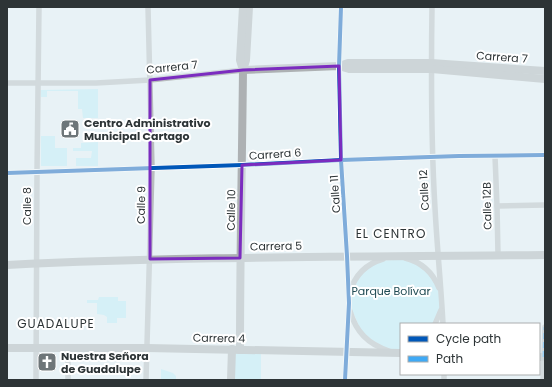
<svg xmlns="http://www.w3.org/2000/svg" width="552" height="387" font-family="Poppins,sans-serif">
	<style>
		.green { fill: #bfeef9 }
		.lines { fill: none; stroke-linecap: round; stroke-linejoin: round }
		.street { stroke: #b8bcbe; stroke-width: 5.5 }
		.secondary { stroke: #adb1b3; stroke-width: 8 }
		.quiet { stroke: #3fa9f5; stroke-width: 3; stroke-dasharray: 6 3; stroke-linecap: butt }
		.cycleway-casing { stroke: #fff; stroke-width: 6 }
		.cycleway { stroke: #0057b8; stroke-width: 4 }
		.marked { fill: none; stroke: #7b2cbf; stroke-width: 3; stroke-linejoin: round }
		.labels { text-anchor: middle; stroke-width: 4; stroke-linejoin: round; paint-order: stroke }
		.street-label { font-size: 11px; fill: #2d3436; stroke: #fff }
		.poi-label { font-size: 11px; font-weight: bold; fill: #2d3436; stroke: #fff; text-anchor: start }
		.park-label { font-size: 11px; fill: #204b54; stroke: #fff }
		.neighbourhood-label { font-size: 12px; letter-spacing: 1px; fill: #2d3436; stroke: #fff }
	</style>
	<rect width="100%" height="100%" fill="#e8f2f5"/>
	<g class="green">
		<polygon points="98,89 98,118 83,118 82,109 78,109 78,91 47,91 47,97 41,97 41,90"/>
		<polygon points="41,136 55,136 55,148 67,148 67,166 41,166"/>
		<polygon points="98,142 98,166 76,166 76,158 91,158 92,151 73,151 73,148 81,148 81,143"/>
		<polygon points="408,259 414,261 435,280 442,301 435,324 401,324 401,351 395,353 363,335 349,303 356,277 377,261"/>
		<polygon points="99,297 118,297 118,301 126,301 126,318 117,318 117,323 107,323 107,317 104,315 97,314 97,303 87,303 87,300 98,300"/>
		<polygon points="232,349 261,350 261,380 231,380"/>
		<polygon points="161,369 173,373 176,376 176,380 161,380"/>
	</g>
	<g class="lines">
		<g class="street">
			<polyline points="341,7 339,66 341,160 347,256 349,303 345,380"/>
			<path d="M432 7C431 74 431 141 435 208 437 247 441 285 443 324"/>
			<polyline points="7,83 96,83 150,80 243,70"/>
			<polyline points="495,156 497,206 498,255"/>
			<polyline points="7,173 242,165 341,160 459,156 545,155"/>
			<polyline points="497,206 545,205"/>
			<path d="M405 258C421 262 433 273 439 288"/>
			<path d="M350 292C355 275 366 264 383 259"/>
			<path d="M350 311C356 332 368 344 389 351"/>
			<polyline points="435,324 441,310"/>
			<polyline points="36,380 37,172 39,7"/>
			<polyline points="68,380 68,347"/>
			<polyline points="146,380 152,168 148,7"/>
			<polyline points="444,380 444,374"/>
			<polyline points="543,380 545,327"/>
		</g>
		<g class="secondary">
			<polyline points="339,66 348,63 431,63 545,71"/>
			<polyline points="243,70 339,66 349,69 432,69 545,79"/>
			<polyline points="243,70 246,60 249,7"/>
			<path d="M7 265C186 256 366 257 545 255"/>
			<polyline points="7,348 147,348 401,353"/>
			<path d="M240 350C240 257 242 163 243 70L240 60 243 7"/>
			<polyline points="539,357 545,357"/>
			<polyline points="231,380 232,349"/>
		</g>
		<polyline class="quiet" points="544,357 545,327"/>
		<g class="cycleway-casing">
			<g id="cycleway">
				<polyline points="341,7 339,66 341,160 347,256 349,303 345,380"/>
				<polyline points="7,173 242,165 341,160 459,156 545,155"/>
			</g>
		</g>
		<use href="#cycleway" class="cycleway"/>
	</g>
	<path d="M0 0H552V387H0ZM339 66 341 160 242 165 240 258 150 259V80L243 70Z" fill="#e8f2f5" fill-opacity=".55" fill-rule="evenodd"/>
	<path class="marked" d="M339 66 341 160 242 165 240 258 150 259V80L243 70Z"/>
	<defs>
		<g id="civic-square" transform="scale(1)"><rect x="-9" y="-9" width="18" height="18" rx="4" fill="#6e7679" stroke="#fff"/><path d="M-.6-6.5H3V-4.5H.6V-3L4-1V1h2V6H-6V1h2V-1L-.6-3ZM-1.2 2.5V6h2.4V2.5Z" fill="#fff"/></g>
		<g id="church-square" transform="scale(1)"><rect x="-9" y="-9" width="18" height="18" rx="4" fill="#6e7679" stroke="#fff"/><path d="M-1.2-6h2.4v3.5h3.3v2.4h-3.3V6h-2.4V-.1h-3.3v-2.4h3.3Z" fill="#fff"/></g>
	</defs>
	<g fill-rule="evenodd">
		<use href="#civic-square" x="70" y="129"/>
		<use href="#church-square" x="47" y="362"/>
	</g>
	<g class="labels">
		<g class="street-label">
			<text transform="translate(502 57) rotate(4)" y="4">Carrera 7</text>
			<text transform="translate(172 67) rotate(-6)" y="4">Carrera 7</text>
			<text transform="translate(275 154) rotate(-4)" y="4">Carrera 6</text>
			<text transform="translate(424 190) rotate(-93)" y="4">Calle 12</text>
			<text transform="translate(335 194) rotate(-94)" y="4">Calle 11</text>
			<text transform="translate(141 205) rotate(-89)" y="4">Calle 9</text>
			<text transform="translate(27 206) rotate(-90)" y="4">Calle 8</text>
			<text transform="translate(487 206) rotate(-91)" y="4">Calle 12B</text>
			<text transform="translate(231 210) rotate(-89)" y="4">Calle 10</text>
			<text transform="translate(276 246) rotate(-1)" y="4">Carrera 5</text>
			<text transform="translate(219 338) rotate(1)" y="4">Carrera 4</text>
		</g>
		<g class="poi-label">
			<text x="84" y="127">Centro Administrativo<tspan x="84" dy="13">Municipal Cartago</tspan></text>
			<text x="61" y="360">Nuestra Señora<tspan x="61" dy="13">de Guadalupe</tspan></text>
		</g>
		<g class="park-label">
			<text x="391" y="295">Parque Bolívar</text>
		</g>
		<g class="neighbourhood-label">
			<text x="391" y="238">EL CENTRO</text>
			<text x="56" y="328">GUADALUPE</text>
		</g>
	</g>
	<rect width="552" height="387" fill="none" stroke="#2d3436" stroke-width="16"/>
	<rect x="400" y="323" width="140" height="52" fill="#ffffff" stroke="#abaeaf"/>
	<rect x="408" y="336" width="20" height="6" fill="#0057b8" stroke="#abaeaf"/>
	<text x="436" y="343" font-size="12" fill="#2d3436">Cycle path</text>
	<rect x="408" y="356" width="20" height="6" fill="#3fa9f5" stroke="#abaeaf"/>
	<text x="436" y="363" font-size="12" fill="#2d3436">Path</text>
</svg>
